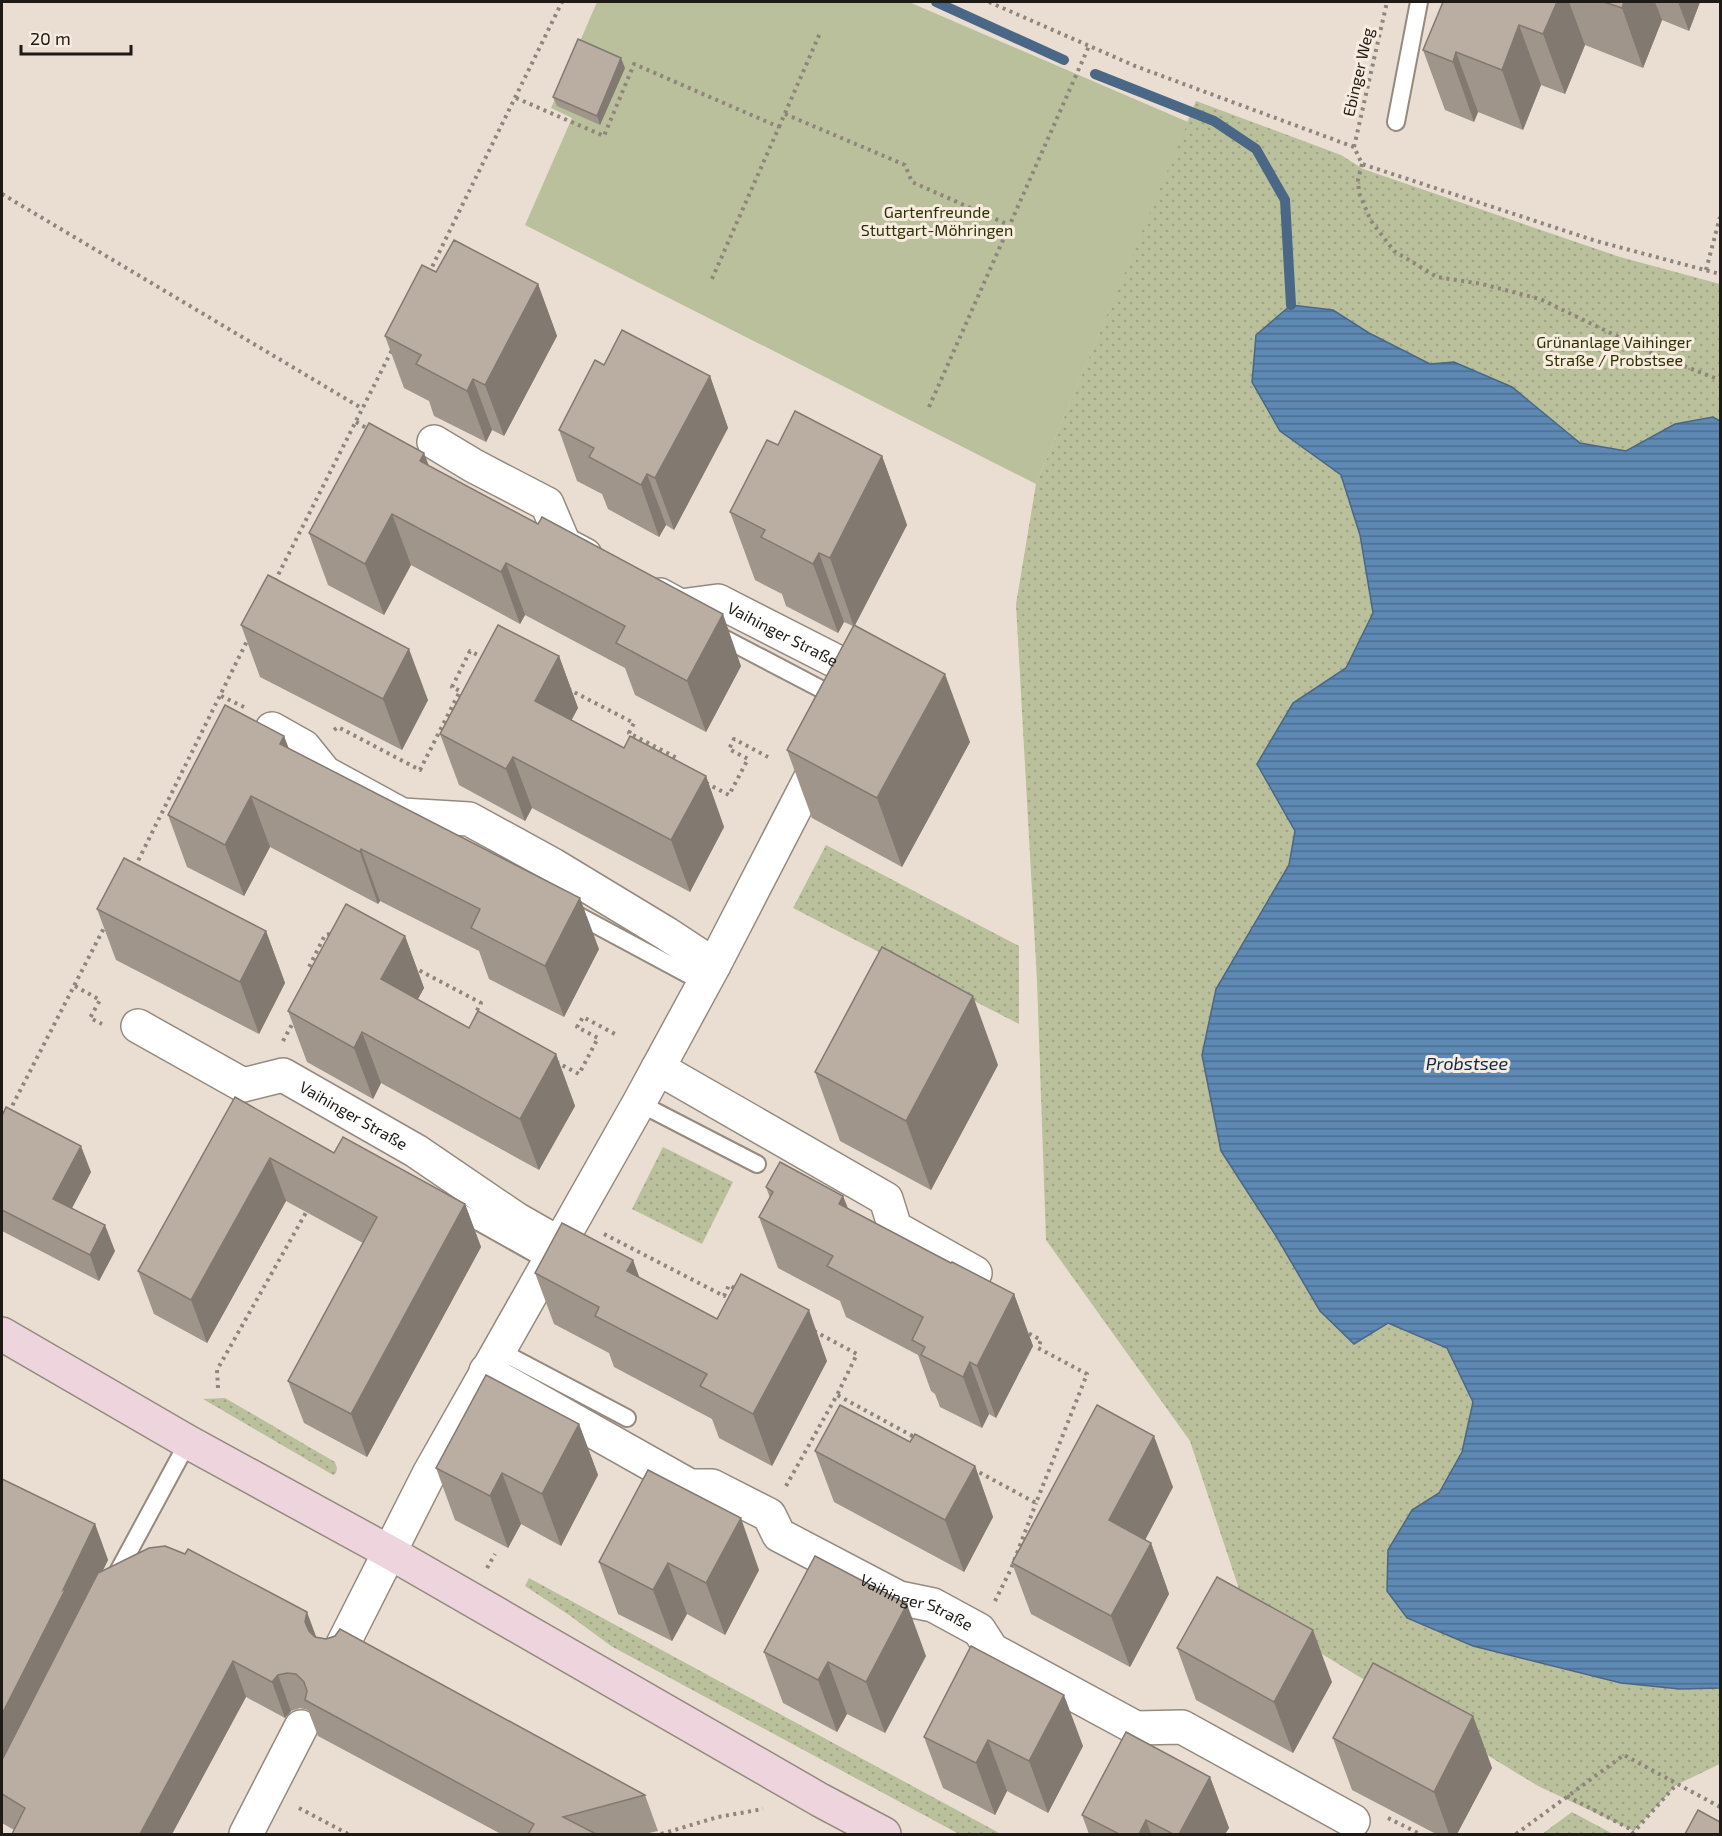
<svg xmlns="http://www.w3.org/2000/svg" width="1722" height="1836" font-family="'Exo 2',sans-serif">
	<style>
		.grass { fill: url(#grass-dots) }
		.garden { fill: #bac09b }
		.water { fill: url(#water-rules); stroke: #4a6885; stroke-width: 1.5 }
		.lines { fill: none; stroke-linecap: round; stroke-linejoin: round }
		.stream { stroke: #4a6885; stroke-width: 10 }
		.service-casing { stroke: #958a7f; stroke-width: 20 }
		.minor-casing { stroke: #958a7f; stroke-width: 36 }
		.secondary-casing { stroke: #958a7f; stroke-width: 36 }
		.path { stroke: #8e857d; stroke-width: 4; stroke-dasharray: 3 4.5; stroke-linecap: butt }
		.service { stroke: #fff; stroke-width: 16 }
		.minor { stroke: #fff; stroke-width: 33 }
		.secondary { stroke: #edd4dd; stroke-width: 33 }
		.wall { fill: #a0958b }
		.shaded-wall { fill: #827971 }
		.building { fill: #baada2; stroke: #827971; stroke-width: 1.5 }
		.labels { text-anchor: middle; stroke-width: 6; stroke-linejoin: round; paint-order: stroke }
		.street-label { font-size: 16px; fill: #1e1a16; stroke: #f8ebdf }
		.park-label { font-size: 16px; fill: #2d3101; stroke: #f8ebdf }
		.water-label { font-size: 18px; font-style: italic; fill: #092b49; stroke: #f8ebdf }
	</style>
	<defs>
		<pattern id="grass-dots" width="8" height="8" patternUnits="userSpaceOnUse" patternTransform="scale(1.5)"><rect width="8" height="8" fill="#bac09b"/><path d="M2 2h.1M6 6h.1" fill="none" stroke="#9fa485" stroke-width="1.8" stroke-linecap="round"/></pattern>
		<pattern id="water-rules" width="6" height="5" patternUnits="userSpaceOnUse" patternTransform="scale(1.5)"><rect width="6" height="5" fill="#5d89b4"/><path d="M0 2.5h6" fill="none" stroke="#4c6f91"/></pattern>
	</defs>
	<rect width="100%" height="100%" fill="#eaded2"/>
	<g class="grass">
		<polygon points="1196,101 1341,155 1363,169 1620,257 1720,284 1720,421 1713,417 1675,424 1626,451 1580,443 1547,417 1454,362 1430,364 1369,333 1333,310 1252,382 1280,431 1341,475 1360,535 1373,613 1346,668 1293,703 1257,764 1295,831 1289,865 1258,919 1276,1236 1320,1311 1388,1323 1447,1348 1473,1402 1462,1452 1439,1493 1412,1510 1473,1646 1621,1683 1680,1689 1720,1688 1720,1764 1676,1785 1634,1831 1538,1786 1245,1607 1190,1441 1046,1240 1037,981 1016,604 1036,484"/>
		<polygon points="826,845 1019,946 1019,1024 793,908"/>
		<polygon points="663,1147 733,1182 702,1244 632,1209"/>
		<polygon points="225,1398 335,1462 337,1468 336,1473 333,1475 203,1399"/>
		<polygon points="529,1578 1001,1834 959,1834 611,1646 569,1615 525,1586"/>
		<polygon points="1572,1812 1613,1834 1542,1834"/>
	</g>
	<polygon class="garden" points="597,2 909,2 1188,122 1036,484 525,225 572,118 551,108"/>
	<polygon class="water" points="1291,305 1333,310 1369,333 1430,364 1454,362 1512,387 1580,443 1626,451 1675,424 1713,417 1720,421 1720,1688 1680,1689 1621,1683 1473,1646 1407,1618 1387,1591 1388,1550 1412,1510 1439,1493 1462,1452 1473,1402 1447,1348 1388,1323 1354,1344 1320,1311 1276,1236 1221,1151 1202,1055 1216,989 1289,865 1295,831 1257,764 1293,703 1346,668 1373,613 1360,535 1341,475 1280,431 1252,382 1256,335"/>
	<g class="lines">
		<g class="stream">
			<polyline points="936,2 1064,60"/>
			<polyline points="1095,74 1214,121 1256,149 1285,200 1291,305"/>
		</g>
		<g class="service-casing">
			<g id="service">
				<polyline points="1396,122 1419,2"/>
				<polyline points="714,633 840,699"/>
				<polyline points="570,911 704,983"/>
				<polyline points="639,1103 757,1164"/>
				<polyline points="452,1207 550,1262"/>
				<polyline points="498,1350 627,1418"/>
				<polyline points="114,1579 188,1442"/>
			</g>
		</g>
		<g class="minor-casing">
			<g id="minor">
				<polyline points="434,442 474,466 547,504 564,544 585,555"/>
				<path id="s1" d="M660 595 680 606 718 601 859 673 854 688"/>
				<polyline points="272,729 304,747 325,773 402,815 469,819 553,865 667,934 714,965"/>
				<path id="s2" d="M138 1026 243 1085 283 1075 416 1151 516 1219 560 1244"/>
				<polyline points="658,1068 886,1199 895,1228 975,1273"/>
				<path id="s3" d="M486 1371 690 1486H712L769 1515 779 1535 899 1598 933 1605 979 1630 992 1650 1136 1728 1182 1727 1353 1821"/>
				<polyline points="337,1656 429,1474 639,1103 714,965 823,754"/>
				<polyline points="246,1834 301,1727"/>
			</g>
		</g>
		<g class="secondary-casing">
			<polyline id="secondary" points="2,1334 188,1442 389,1552 820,1800 884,1834"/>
		</g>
		<g class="path">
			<polyline points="989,2 1135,66 1354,147 1362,164 1596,241 1720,274"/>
			<polyline points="516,98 604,136 634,64 779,127 711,281"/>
			<polyline points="785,114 905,165 912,182 1009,225"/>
			<polyline points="779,127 820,33"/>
			<polyline points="1354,147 1387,2"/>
			<polyline points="1362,164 1358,180 1359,193 1371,221 1394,251 1437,277 1482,284 1540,299 1656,355 1720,380"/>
			<polyline points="2,194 363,409"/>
			<polyline points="1706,270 1720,217"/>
			<polyline points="429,273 562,2"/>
			<polyline points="929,407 1089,46"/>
			<polyline points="356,422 368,429"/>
			<polyline points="275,581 392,350"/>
			<polyline points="568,689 634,723 629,733 677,758 674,763"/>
			<polyline points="221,696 244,707"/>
			<polyline points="334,730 338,727 420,770 460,691 452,687 470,651 484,658"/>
			<polyline points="706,783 729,795 748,759 729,749 734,739 768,757"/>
			<polyline points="135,867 249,637"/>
			<polyline points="413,967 481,1003 475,1014 480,1016"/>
			<polyline points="315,971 309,967 325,935 334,933"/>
			<polyline points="75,986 100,1000 90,1018 102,1024"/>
			<polyline points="283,1041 295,1019"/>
			<polyline points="556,1062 579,1074 598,1038 577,1027 583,1017 615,1034"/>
			<polyline points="9,1112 106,924"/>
			<polyline points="604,1234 724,1296 729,1285 736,1289"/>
			<polyline points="814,1331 857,1354 837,1395"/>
			<polyline points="218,1388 217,1370 308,1209"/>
			<polyline points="973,1469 1036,1503 1087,1374 1038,1348 1041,1340 1026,1332"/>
			<polyline points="786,1486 837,1395 916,1438"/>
			<polyline points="487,1568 495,1554"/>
			<polyline points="995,1601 1011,1569 1036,1503"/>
			<polyline points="1567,1796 1634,1831"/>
			<polyline points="299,1808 348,1834"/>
			<polyline points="1388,1818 1420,1834"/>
			<polyline points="661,1834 718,1817 763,1809"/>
			<polyline points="1516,1834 1624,1755 1720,1807"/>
			<polyline points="1632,1834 1676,1785"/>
		</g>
		<use href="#service" class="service"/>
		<use href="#minor" class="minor"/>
		<use href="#secondary" class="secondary"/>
	</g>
	<g class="wall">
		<polygon points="1443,2 1700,2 1689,31 1662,20 1643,68 1585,45 1565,94 1541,85 1523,130 1478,112 1474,122 1445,110 1423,50"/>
		<polygon points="625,68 600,125 557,106 553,97"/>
		<polygon points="436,272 538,284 557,336 504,436 492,430 486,442 434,416 429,401 404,388 385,336"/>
		<polygon points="604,365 710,376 728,428 674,530 666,525 659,537 608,509 602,494 577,481 559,430"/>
		<polygon points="778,445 882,456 907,525 855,625 970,742 902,867 812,818 787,750 853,626 844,622 838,633 786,606 782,594 755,580 730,512"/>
		<polygon points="424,453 429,466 741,666 706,732 635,695 625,668 525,615 520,624 411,565 384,615 328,585 309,533"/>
		<polygon points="241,625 428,700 402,750 260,677"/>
		<polygon points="559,656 578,708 571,720 624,748 706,776 724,827 690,892 532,808 525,821 459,785 440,734"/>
		<polygon points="284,736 289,749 599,949 564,1017 489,979 479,951 380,901 378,904 270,847 244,896 187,867 168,815"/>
		<polygon points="97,909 266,931 285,983 259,1034 116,960"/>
		<polygon points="405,936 424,988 418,999 469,1028 556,1054 575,1106 539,1170 381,1083 373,1099 307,1062 288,1011"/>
		<polygon points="998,1065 931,1190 840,1141 815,1072"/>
		<polygon points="235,1097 334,1153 465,1204 481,1247 367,1457 304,1423 288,1381 363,1243 286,1201 207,1343 154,1314 138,1271"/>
		<polygon points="2,1116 91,1172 72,1208 115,1251 99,1281 2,1231"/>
		<polygon points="766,1187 843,1196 848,1208 951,1263 1014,1294 1033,1346 996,1418 989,1414 982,1428 940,1407 935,1394 931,1391 918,1355 846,1317 840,1301 778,1268 759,1217 770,1198"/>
		<polygon points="633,1260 639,1277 717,1319 827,1361 772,1466 719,1438 712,1419 614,1367 609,1353 554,1324 535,1273"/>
		<polygon points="579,1424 598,1475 561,1546 521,1524 508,1548 455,1520 436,1468"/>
		<polygon points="910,1442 975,1466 993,1517 964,1572 834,1502 815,1451"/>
		<polygon points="648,1470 759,1570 725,1635 687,1614 672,1641 618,1614 599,1562"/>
		<polygon points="2,1479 95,1524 108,1560 103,1570 317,1637 645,1795 658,1831 644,1834 501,1834 318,1736 308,1710 300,1708 291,1711 285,1718 246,1697 172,1834 12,1834 14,1830 2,1823"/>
		<polygon points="1173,1487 1145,1540 1151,1543 1169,1594 1130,1667 1031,1614 1012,1563"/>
		<polygon points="971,1646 1083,1746 1048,1813 1007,1791 995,1815 943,1788 924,1737"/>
		<polygon points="1177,1648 1332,1682 1293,1753 1196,1700"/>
		<polygon points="764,1652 926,1656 885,1733 847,1714 837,1732 783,1703"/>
		<polygon points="1473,1716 1492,1768 1457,1834 1436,1834 1352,1790 1333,1738"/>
		<polygon points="1210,1777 1229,1828 1225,1834 1089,1834 1082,1815"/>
	</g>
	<g class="shaded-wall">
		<polygon points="1557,2 1569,2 1585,45 1565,94 1543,34"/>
		<polygon points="1624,2 1655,2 1662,20 1643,68 1622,8"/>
		<polygon points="1678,2 1700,2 1689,31"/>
		<polygon points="1519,25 1541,85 1523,130 1502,70"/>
		<polygon points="1456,52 1478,112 1474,122 1453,62"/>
		<polygon points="621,58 625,68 600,125 597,116"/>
		<polygon points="538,284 557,336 504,436 485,385"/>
		<polygon points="710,376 728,428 674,530 655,478"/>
		<polygon points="473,379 492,430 486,442 467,391"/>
		<polygon points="424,453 443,505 420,461"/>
		<polygon points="882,456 907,525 854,627 830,558"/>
		<polygon points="647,474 666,525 659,537 641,485"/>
		<polygon points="392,514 411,565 384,615 365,564"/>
		<polygon points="819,553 844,622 838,633 813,564"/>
		<polygon points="506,563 525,615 520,624 501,572"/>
		<polygon points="723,614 741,666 706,732 687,681"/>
		<polygon points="409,649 428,700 402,750 383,699"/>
		<polygon points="559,656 578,708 554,753 535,701"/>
		<polygon points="945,674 970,742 902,867 877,798"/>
		<polygon points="284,736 303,788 280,744"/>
		<polygon points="513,757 532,808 525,821 506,769"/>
		<polygon points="706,776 724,827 690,892 671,840"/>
		<polygon points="251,796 270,847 244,896 225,845"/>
		<polygon points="361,849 380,901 378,904 360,852"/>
		<polygon points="580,898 599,949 564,1017 545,966"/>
		<polygon points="266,931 285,983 259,1034 240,982"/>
		<polygon points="405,936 424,988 400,1031 381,979"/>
		<polygon points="973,996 998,1065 931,1190 906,1121"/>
		<polygon points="362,1032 381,1083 373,1099 354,1048"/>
		<polygon points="556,1054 575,1106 539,1170 520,1119"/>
		<polygon points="81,1146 91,1172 63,1225 53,1199"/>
		<polygon points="270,1158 286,1201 207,1343 191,1300"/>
		<polygon points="843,1196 862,1247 839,1204"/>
		<polygon points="465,1204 481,1247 367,1457 351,1414"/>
		<polygon points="105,1225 115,1251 99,1281 90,1255"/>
		<polygon points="633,1260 652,1312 627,1271"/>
		<polygon points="1014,1294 1033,1346 996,1418 977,1366"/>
		<polygon points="809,1310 827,1361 772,1466 753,1414"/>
		<polygon points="970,1362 989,1414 982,1428 963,1377"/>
		<polygon points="579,1424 598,1475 561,1546 542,1494"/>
		<polygon points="1154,1436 1173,1487 1128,1572 1109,1520"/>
		<polygon points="975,1466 993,1517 964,1572 945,1520"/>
		<polygon points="502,1473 521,1524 508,1548 490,1496"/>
		<polygon points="741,1518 759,1570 725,1635 706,1583"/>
		<polygon points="95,1524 108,1560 2,1775 2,1714"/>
		<polygon points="1151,1543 1169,1594 1130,1667 1111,1616"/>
		<polygon points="668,1563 687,1614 672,1641 653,1590"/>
		<polygon points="907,1604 926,1656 885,1733 866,1682"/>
		<polygon points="307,1612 320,1647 318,1658 305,1622"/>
		<polygon points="1313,1630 1332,1682 1293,1753 1274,1702"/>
		<polygon points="233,1661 246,1697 172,1834 140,1834"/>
		<polygon points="828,1662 847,1714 837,1732 818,1680"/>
		<polygon points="278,1675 291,1711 285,1718 272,1682"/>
		<polygon points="1064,1695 1083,1746 1048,1813 1029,1761"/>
		<polygon points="1473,1716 1492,1768 1457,1834 1449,1834 1434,1792"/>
		<polygon points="988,1740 1007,1791 995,1815 976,1763"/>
		<polygon points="1210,1777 1229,1828 1225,1834 1179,1834"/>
		<polygon points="1146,1820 1151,1834 1139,1834"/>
	</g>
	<g class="building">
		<polygon points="1443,2 1557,2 1543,34 1519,25 1502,70 1456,52 1453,62 1423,50"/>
		<polygon points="1604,2 1624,2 1622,8"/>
		<polygon points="578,39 621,58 597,116 553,97"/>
		<polygon points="454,240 538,284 485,385 473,379 467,391 416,364 421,355 385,336 422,265 436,272"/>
		<polygon points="622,330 710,376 655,478 647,474 641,485 589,457 594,448 559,430 595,360 604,365"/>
		<polygon points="795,411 882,456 830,558 819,553 813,564 761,537 765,530 730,512 767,440 778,445"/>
		<polygon points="369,423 424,453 420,461 538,524 542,517 723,614 687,681 616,643 625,626 506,563 501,572 392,514 365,564 309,533"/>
		<polygon points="268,575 409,649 383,699 241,625"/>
		<polygon points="498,625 559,656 535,701 624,748 630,736 706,776 671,840 513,757 506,769 440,734"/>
		<polygon points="854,625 945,674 877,798 787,750"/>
		<polygon points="225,705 284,736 280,744 580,898 545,966 471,928 480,909 361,849 360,852 251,796 225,845 168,815"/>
		<polygon points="124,858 266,931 240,982 97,909"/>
		<polygon points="346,904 405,936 381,979 469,1028 478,1011 556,1054 520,1119 362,1032 354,1048 288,1011"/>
		<polygon points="882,947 973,996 906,1121 815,1072"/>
		<polygon points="235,1097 334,1153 343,1137 465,1204 351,1414 288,1381 377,1217 270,1158 191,1300 138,1271"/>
		<polygon points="6,1107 81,1146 53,1199 105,1225 90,1255 2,1210 2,1116"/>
		<polygon points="780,1162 843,1196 839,1204 951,1263 952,1262 1014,1294 977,1366 970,1362 963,1377 921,1355 925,1347 912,1340 923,1317 827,1266 833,1256 759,1217 773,1192 766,1187"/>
		<polygon points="562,1223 633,1260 627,1271 717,1319 741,1274 809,1310 753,1414 700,1386 707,1374 595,1316 599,1307 535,1273"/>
		<polygon points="486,1375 579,1424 542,1494 502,1473 490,1496 436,1468"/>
		<polygon points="840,1405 910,1442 915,1434 975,1466 945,1520 815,1451"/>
		<polygon points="1097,1405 1154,1436 1109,1520 1151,1543 1111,1616 1012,1563"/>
		<polygon points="648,1470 741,1518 706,1583 668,1563 653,1590 599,1562"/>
		<polygon points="2,1479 95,1524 63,1590 66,1588 2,1714"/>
		<polygon points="165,1546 185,1554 188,1549 307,1612 305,1622 309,1631 315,1637 326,1639 335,1636 340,1629 645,1795 563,1817 596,1834 528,1834 534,1824 305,1700 307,1691 304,1682 296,1674 287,1673 278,1675 272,1682 233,1661 140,1834 12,1834 25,1808 2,1794 2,1760 98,1573 149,1548"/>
		<polygon points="815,1556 907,1604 866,1682 828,1662 818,1680 764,1652"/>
		<polygon points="1217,1577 1313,1630 1274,1702 1177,1648"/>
		<polygon points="971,1646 1064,1695 1029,1761 988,1740 976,1763 924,1737"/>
		<polygon points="1373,1663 1473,1716 1434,1792 1333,1738"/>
		<polygon points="1126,1732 1210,1777 1179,1834 1173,1834 1146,1820 1139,1834 1119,1834 1082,1815"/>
		<polygon points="1698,1810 1720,1822 1720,1834 1685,1834"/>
	</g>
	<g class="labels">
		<g class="street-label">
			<text transform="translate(1358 72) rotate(-77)" y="6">Ebinger Weg</text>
			<text dy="6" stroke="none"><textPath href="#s1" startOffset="134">Vaihinger Straße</textPath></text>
			<text dy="6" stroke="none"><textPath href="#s2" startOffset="243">Vaihinger Straße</textPath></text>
			<text dy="6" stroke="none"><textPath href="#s3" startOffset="496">Vaihinger Straße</textPath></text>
		</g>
		<g class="park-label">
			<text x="937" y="218">Gartenfreunde<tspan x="937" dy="18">Stuttgart-Möhringen</tspan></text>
			<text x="1614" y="348">Grünanlage Vaihinger<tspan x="1614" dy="18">Straße / Probstsee</tspan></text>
		</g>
		<g class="water-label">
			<text x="1467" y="1070">Probstsee</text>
		</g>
	</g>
	<rect width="1722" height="1836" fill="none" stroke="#1e1a16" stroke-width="6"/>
	<path d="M21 45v9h110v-9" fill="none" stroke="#1e1a16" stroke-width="3"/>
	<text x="30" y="45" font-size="18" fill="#1e1a16" stroke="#f8ebdf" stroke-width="4.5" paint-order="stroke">20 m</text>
</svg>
